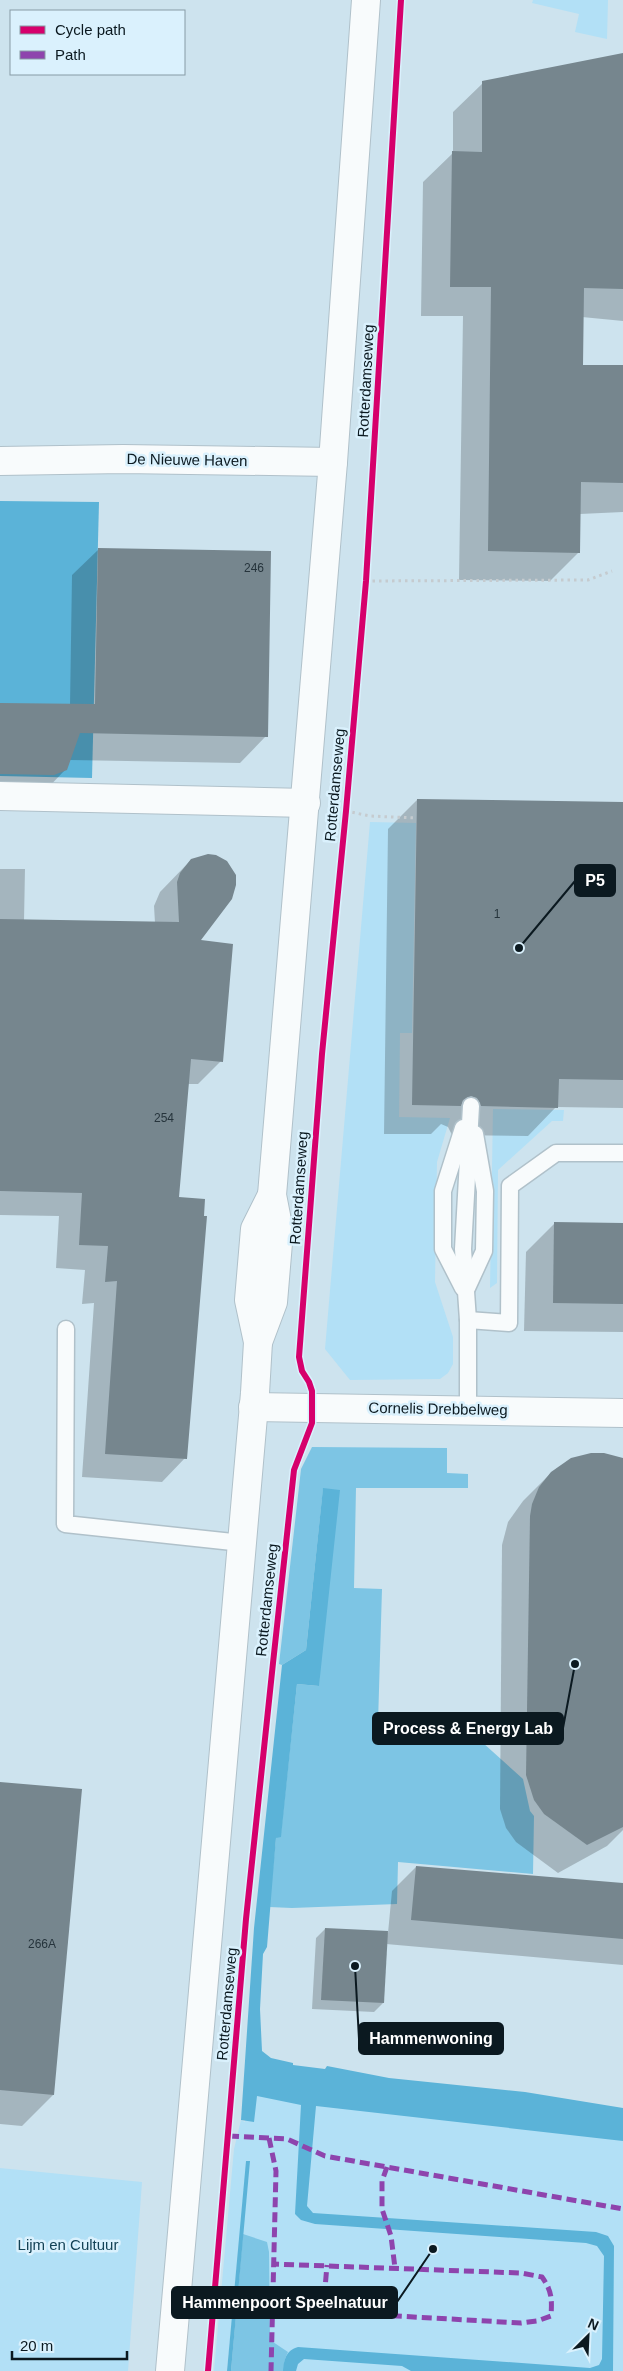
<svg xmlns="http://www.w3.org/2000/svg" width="623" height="2371" font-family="Helvetica,sans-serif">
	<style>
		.green { fill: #b2e0f6 }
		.forest { fill: #7dc5e4 }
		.water { fill: #5bb3d8 }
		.shadow { fill: #0003 }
		.building { fill: #76868e }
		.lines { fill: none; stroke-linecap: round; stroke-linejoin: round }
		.lane-casing { stroke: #b0c1ca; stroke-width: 19 }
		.street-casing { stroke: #b0c1ca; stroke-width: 30 }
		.secondary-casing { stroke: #b0c1ca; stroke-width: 30 }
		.path { stroke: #c5cbcf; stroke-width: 3; stroke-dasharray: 2.5 4; stroke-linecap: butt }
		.lane { stroke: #f8fbfc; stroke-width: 16 }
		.street { stroke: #f8fbfc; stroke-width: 28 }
		.secondary { stroke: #f8fbfc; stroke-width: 28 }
		.quiet { stroke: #8e44ad; stroke-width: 5; stroke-dasharray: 10 5; stroke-linecap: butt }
		.cycleway-casing { stroke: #daf1fd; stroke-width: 9 }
		.cycleway { stroke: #d6006c; stroke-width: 6 }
		.labels { text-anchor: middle; stroke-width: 5; stroke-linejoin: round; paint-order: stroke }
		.number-label { font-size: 12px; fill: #26343c }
		.street-label { font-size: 15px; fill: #0b1920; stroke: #daf1fd }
		.park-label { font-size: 15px; fill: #134256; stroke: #daf1fd }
		.leader { fill: none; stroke: #0b1920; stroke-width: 2 }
		.callout-dot { fill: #0b1920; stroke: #daf1fd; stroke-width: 2 }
		.callout { fill: #0b1920; stroke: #0b1920; stroke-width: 2 }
		.callout-label { font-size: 16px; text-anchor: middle; font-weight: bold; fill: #fff }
	</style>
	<rect width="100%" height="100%" fill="#cde3ee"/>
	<g class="green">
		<polygon points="533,0 608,0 607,39 575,32 579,14 532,3"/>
		<polygon points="370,822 416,823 412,1033 400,1033 399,1117 450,1118 437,1162 435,1282 453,1337 453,1364 448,1373 440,1379 350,1380 325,1349"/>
		<polygon points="493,1109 564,1110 563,1121 552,1121 498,1170 497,1283 490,1288"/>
		<polygon points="251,2077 623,2126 623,2371 236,2371 246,2170 227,2371 214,2371 234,2149 241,2120 245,2122"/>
		<polygon points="0,2168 142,2182 128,2371 0,2371"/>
	</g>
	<g class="forest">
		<polygon points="312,1447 447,1448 447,1473 468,1474 468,1488 356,1488 354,1588 382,1589 378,1723 463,1725 523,1779 530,1811 534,1816 533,1874 398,1862 397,1904 292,1908 269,1907 276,1838 281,1832 297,1684 319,1686 323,1489 306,1650 282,1665 279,1664 301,1469"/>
		<polygon points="243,2234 267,2242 269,2252 270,2340 288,2352 285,2359 283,2371 231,2371"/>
	</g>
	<g class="water">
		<polygon points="0,501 99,502 92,778 0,776"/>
		<path d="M323 1488 340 1490 319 1686 297 1684 281 1837 276 1838 267 1947 263 1954 260 2009 262 2051 271 2058 293 2063V2065L325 2069 327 2066 389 2078 525 2092 623 2108V2141L316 2106 307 2206 313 2213 596 2232 608 2236 614 2246 613 2371H411L402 2366 304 2359 298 2364 296 2371H283C284 2360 286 2350 298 2347L590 2368 599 2365 602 2359 604 2256 597 2246 586 2243 315 2224 301 2220 295 2214 301 2105 257 2096 254 2122 241 2120 254 1928 282 1665 306 1650Z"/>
		<polygon points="246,2161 250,2161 231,2371 227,2371"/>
	</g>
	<g class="shadow">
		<polygon points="623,54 623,321 582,317 582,366 623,367 623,512 580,514 579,552 550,581 459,580 463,316 421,316 423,182 453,153 453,112 483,83"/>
		<polygon points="99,549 266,736 240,763 70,760 66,769 40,796 0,800 0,704 70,705 72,575"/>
		<polygon points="417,800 623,803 623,1108 556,1107 528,1136 452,1135 448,1127 441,1124 431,1134 384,1134 388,829"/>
		<polygon points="191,860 198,941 221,1061 198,1084 188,1084 177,1199 185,1458 162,1482 82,1477 94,1303 82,1304 85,1270 56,1268 59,1216 0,1215 0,869 25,869 24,921 155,923 154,906 160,892"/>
		<polygon points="555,1223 623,1224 623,1332 524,1331 526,1252"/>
		<polygon points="623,1460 623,1830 607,1846 558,1873 516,1842 506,1828 500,1809 502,1545 508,1522 523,1501 551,1473"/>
		<polygon points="0,1783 53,2095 22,2126 0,2124"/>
		<polygon points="416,1867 623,1885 623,1965 386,1944 383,2003 374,2012 312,2009 316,1938 325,1929 388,1933 392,1891"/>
	</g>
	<g class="building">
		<polygon points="623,53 623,289 584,288 583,365 623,365 623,483 581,482 580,553 488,551 491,287 450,287 452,151 482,152 482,81"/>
		<polygon points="98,548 271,551 268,737 80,733 67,770 54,775 0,774 0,703 95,704"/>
		<polygon points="417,799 623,802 623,1080 559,1079 558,1108 481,1106 477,1098 471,1096 463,1100 461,1106 412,1105"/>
		<polygon points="208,854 216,855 227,861 236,875 236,885 232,899 201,940 233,944 223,1062 191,1059 179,1197 205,1199 204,1216 207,1216 187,1459 105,1454 117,1281 105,1282 108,1246 79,1245 82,1193 0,1191 0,919 179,922 177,882 180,873 191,859"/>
		<polygon points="554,1222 623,1223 623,1304 553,1303"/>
		<polygon points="591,1453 604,1453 623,1458 623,1827 587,1845 544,1814 534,1800 526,1775 530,1516 532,1504 539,1487 551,1472 571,1458"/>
		<polygon points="0,1782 82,1789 54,2095 0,2090"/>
		<polygon points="416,1866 623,1883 623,1939 411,1920"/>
		<polygon points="325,1928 388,1931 384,2003 321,2000"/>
	</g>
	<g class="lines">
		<g class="lane-casing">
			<g id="lane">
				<polyline points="463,1288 443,1249 443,1191 463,1128"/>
				<polyline points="467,1288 484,1251 485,1191 475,1134"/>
				<polyline points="468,1320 509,1323 510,1186 556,1153 623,1153"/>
				<polyline points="66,1329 65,1524 242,1543"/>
				<polyline points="468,1410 468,1320 463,1249 471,1106"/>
			</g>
		</g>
		<g class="street-casing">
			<g id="street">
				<polyline points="0,461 123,459 333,462"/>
				<polyline points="0,796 306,803"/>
				<polyline points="253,1407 623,1413"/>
			</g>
		</g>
		<g class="secondary-casing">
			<g id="secondary">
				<polyline points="258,1342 273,1302 279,1231 272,1195 333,462 366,0"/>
				<polyline points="170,2371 255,1393 258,1342 249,1300 255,1229 272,1195"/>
			</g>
		</g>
		<g class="path">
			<polyline points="366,581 588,580 612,571"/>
			<polyline points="346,811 370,816 416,818"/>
		</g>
		<use href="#lane" class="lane"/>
		<use href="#street" class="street"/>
		<use href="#secondary" class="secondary"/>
		<g class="quiet">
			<polyline points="229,2136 287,2139 325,2156 623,2209"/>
			<polyline points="269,2138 276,2171 271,2371"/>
			<polyline points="387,2167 382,2181 382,2209 391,2236 395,2268"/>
			<path d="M272 2309 521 2323 537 2321 551 2316C552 2299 552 2291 542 2277L521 2273 273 2264"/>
			<polyline points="323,2312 327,2265"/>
		</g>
		<g class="cycleway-casing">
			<polyline id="cycleway" points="208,2371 246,1919 273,1663 294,1470 312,1423 312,1391 309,1382 302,1371 299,1357 322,1054 346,811 366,581 401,0"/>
		</g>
		<use href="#cycleway" class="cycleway"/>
	</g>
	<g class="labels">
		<g class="number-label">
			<text x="254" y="572">246</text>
			<text x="497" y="918">1</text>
			<text x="164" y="1122">254</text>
			<text x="42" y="1948">266A</text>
		</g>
		<g class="street-label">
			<text transform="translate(366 381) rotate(-87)" y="5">Rotterdamseweg</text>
			<text transform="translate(187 460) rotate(1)" y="5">De Nieuwe Haven</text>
			<text transform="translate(335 785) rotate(-85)" y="5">Rotterdamseweg</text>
			<text transform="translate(299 1188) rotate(-86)" y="5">Rotterdamseweg</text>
			<text transform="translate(438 1409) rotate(1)" y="5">Cornelis Drebbelweg</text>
			<text transform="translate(267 1600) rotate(-84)" y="5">Rotterdamseweg</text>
			<text transform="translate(227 2004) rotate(-85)" y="5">Rotterdamseweg</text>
		</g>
		<g class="park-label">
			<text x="68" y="2250">Lijm en Cultuur</text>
		</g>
	</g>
	<path class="leader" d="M519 948L575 881M575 1664L563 1728M355 1966L359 2039M433 2249L397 2302"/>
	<g class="callout-dot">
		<circle cx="519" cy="948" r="5"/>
		<circle cx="575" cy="1664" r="5"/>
		<circle cx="355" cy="1966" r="5"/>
		<circle cx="433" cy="2249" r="5"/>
	</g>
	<g class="callout">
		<rect x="575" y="865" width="40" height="31" rx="5"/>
		<rect x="373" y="1713" width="190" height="31" rx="5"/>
		<rect x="359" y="2023" width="144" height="31" rx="5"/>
		<rect x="172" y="2287" width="225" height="31" rx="5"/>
	</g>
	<g class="callout-label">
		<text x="595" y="886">P5</text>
		<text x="468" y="1734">Process &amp; Energy Lab</text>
		<text x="431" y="2044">Hammenwoning</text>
		<text x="285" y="2308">Hammenpoort Speelnatuur</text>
	</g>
	<rect x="10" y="10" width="175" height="65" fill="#daf1fd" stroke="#879ba5"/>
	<rect x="20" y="26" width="25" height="8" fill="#d6006c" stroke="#879ba5"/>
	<text x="55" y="35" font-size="15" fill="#0b1920">Cycle path</text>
	<rect x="20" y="51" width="25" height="8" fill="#8e44ad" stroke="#879ba5"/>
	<text x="55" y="60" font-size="15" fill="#0b1920">Path</text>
	<g transform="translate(588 2336) rotate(24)" stroke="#daf1fd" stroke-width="4" paint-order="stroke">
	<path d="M0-4L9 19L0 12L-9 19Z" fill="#0b1920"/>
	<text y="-8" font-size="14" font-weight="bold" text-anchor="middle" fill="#0b1920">N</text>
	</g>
	<path d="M12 2351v8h115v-8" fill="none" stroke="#0b1920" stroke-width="2.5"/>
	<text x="20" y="2351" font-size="15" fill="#0b1920" stroke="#daf1fd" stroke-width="4" paint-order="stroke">20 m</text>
</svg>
